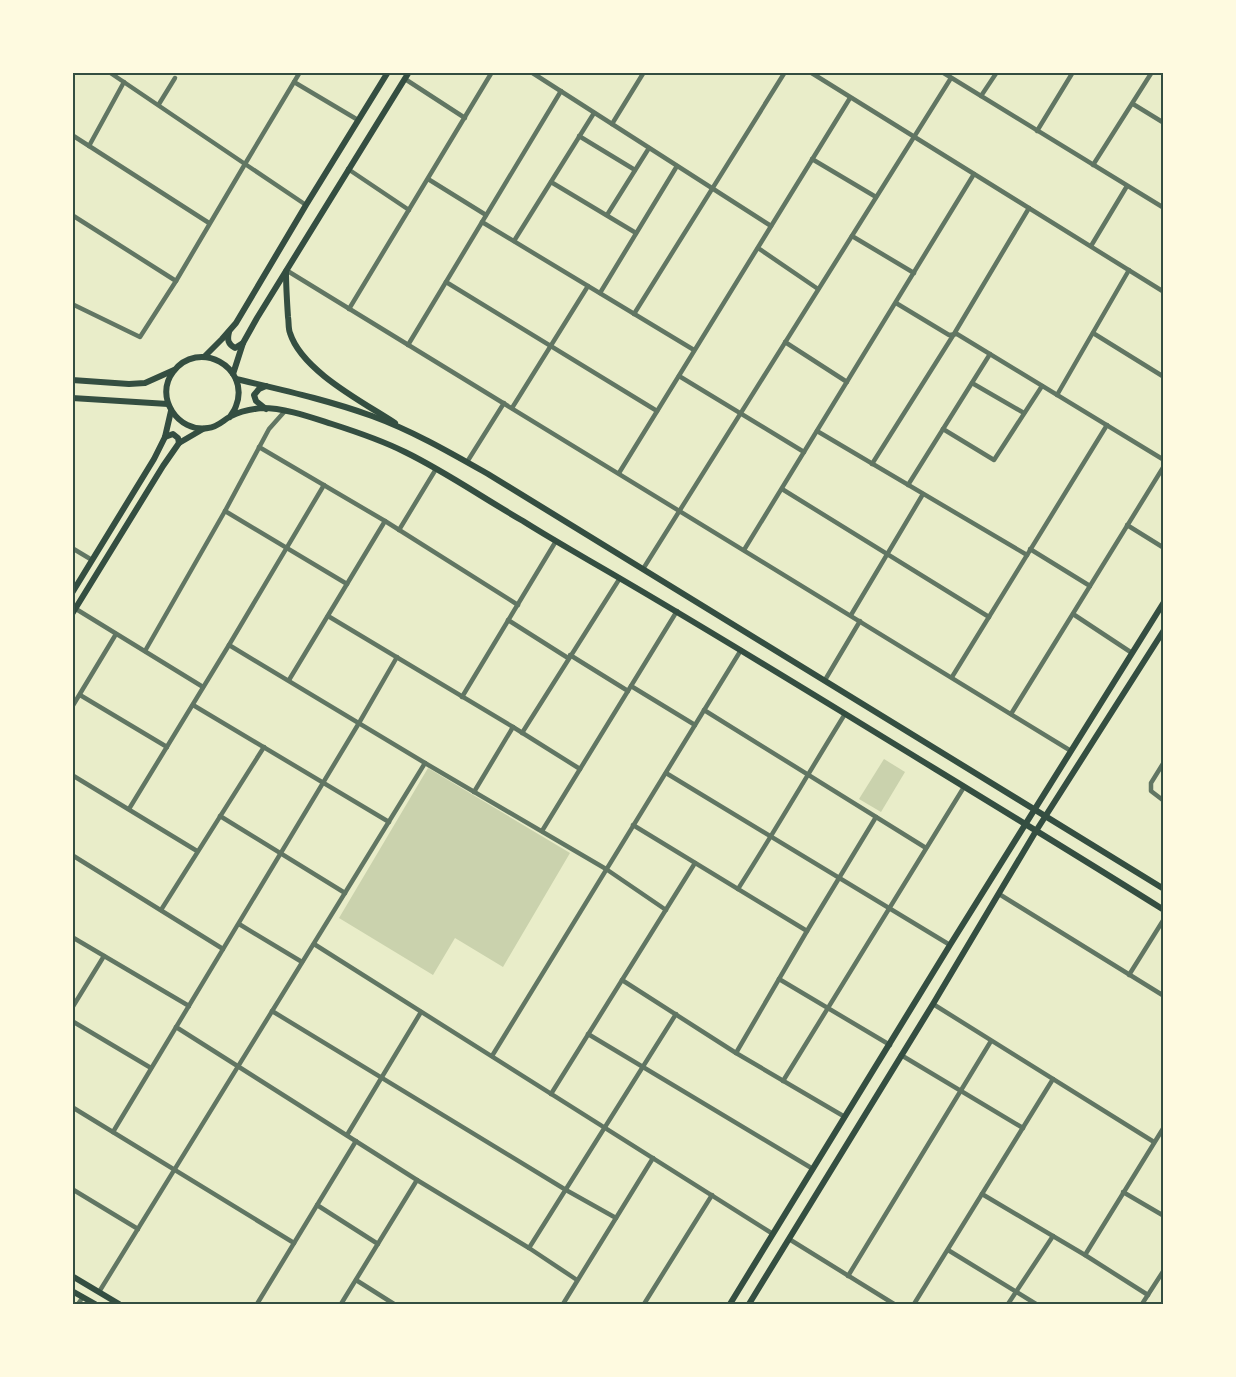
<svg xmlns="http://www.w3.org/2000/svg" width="1236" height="1377" font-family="Poppins,sans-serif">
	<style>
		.green { fill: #cad2ad }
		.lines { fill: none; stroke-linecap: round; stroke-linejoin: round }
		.minor { stroke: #617663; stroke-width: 4.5 }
		.secondary { stroke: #344e41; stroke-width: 6 }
		.neatline { fill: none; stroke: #344e41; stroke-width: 2 }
	</style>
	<rect width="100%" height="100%" fill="#e9edc9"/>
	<g class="green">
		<polygon points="884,759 905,772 881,812 859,799"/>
		<polygon points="428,768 570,853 503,967 455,938 433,975 339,918"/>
	</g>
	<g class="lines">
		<g class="minor">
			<polyline points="300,72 245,164 306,205"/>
			<polyline points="531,72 771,226"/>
			<polyline points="810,72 1164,292"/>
			<polyline points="942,72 1164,208"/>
			<polyline points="405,79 465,118"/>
			<polyline points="294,82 358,120"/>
			<polyline points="981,96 997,72"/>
			<polyline points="159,104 175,78"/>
			<polyline points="1133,104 1164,123"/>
			<polyline points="612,124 644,72"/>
			<polyline points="1037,131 1073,72"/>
			<polyline points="72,135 209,223"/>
			<polyline points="579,136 635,170"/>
			<polyline points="89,146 124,82"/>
			<polyline points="812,159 876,197"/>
			<polyline points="1093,165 1152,72"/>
			<polyline points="348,169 409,210"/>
			<polyline points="428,179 486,215"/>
			<polyline points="551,182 636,233"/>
			<polyline points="72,215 176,281"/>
			<polyline points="607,215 649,148"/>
			<polyline points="482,222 694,350"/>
			<polyline points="852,236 914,273"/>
			<polyline points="514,241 594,113"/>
			<polyline points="1091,246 1127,186"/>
			<polyline points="758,248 818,289"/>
			<polyline points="286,270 1071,751"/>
			<polyline points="446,282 657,411"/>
			<polyline points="600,293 677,166"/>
			<polyline points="896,303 949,335 957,334 1164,460"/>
			<polyline points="72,304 140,337 176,281 245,164 109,72"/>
			<polyline points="349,309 492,72"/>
			<polyline points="634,314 785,72"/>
			<polyline points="1093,333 1164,377"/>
			<polyline points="785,342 847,382"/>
			<polyline points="408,345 561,91"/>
			<polyline points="679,376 804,452"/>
			<polyline points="972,383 1024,413"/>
			<polyline points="1057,395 1129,270"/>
			<polyline points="512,408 588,286"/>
			<polyline points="943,429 994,460 1042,386"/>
			<polyline points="817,431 1027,555"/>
			<polyline points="259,447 385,521 518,605"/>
			<polyline points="467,462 504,403"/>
			<polyline points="872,464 954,334 1029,208"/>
			<polyline points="619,473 850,98"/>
			<polyline points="908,485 990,354"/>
			<polyline points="782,489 989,617"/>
			<polyline points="225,511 347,584"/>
			<polyline points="1127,525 1164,548"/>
			<polyline points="399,530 436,469"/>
			<polyline points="72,548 92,560"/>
			<polyline points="1030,549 1090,586"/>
			<polyline points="744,550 974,174"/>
			<polyline points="643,569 951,78"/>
			<polyline points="76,609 203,687"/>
			<polyline points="1073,614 1132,653"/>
			<polyline points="851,615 923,494"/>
			<polyline points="328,616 513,727 580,769"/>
			<polyline points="508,620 568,658"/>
			<polyline points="229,645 425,763 606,869 666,910"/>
			<polyline points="145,651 225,511 269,429 285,411"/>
			<polyline points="570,655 628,691"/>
			<polyline points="952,677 1107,425"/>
			<polyline points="289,680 385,521"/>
			<polyline points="825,680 860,621"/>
			<polyline points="631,686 695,725"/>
			<polyline points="80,695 167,747"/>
			<polyline points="462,697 556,541"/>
			<polyline points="193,705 389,822"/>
			<polyline points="72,707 116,634"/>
			<polyline points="704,710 926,848"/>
			<polyline points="1011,714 1164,466"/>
			<polyline points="522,733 620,578"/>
			<polyline points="1164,762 1151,783 1151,791 1164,801"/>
			<polyline points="666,773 950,945"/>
			<polyline points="72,775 197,851"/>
			<polyline points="474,792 513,727"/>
			<polyline points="129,809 229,645 324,485"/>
			<polyline points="220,816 345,893"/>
			<polyline points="633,825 807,931"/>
			<polyline points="542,831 677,611"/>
			<polyline points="72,855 223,949"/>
			<path d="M738 889C775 831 809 772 845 714"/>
			<polyline points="999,894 1164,996"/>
			<polyline points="161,910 264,747"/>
			<polyline points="239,924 302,962"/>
			<polyline points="72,937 189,1006"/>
			<polyline points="314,944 773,1234"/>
			<polyline points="1129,975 1164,919"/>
			<polyline points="779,979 890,1045"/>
			<polyline points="622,980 736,1053 845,1117"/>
			<polyline points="933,1004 1154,1142"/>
			<polyline points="72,1008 104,956"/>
			<polyline points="272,1011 566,1190 616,1218"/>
			<polyline points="72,1021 151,1068"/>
			<polyline points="176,1027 417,1180 529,1248 577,1280"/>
			<polyline points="588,1034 813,1169"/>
			<polyline points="736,1053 807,931 876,817"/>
			<polyline points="901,1055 1023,1128"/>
			<polyline points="492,1056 741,650"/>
			<polyline points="783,1081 964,787"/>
			<polyline points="551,1094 695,863"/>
			<polyline points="72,1107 294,1243"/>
			<polyline points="113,1132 359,723 397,657"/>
			<polyline points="347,1135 421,1012"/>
			<polyline points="72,1189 138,1229"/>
			<polyline points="1123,1192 1164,1216"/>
			<polyline points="982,1194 1085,1255 1148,1295"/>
			<polyline points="317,1205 378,1244"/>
			<polyline points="789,1239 894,1304"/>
			<polyline points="529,1248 676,1014"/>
			<polyline points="948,1250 1036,1304"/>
			<polyline points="1085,1255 1164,1127"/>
			<polyline points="848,1276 991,1041"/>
			<polyline points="356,1280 394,1304"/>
			<polyline points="99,1292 425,763"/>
			<polyline points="78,1304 83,1297"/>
			<polyline points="257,1304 356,1141"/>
			<polyline points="341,1304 417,1180"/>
			<polyline points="563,1304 653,1158"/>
			<polyline points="644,1304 712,1195"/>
			<polyline points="914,1304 1053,1079"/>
			<polyline points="1008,1304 1053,1236"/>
			<polyline points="1142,1304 1164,1270"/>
		</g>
		<g class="secondary">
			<path d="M286 272C286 287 287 302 288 317 289 322 288 328 290 333 302 371 363 402 395 423"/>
			<path d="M229 332C227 340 228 344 235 348L243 343"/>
			<polyline points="205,356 222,339 236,323 306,205 388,72"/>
			<polyline points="233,374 243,343 257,318 409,72"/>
			<path d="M236 379C282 390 328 400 372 416 413 431 451 453 488 474L1164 889"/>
			<polyline points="72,380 129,384 145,383 174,370"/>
			<polyline points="72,398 168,404"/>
			<polyline points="266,409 256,401 254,395 259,389 266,386"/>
			<path d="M230 417C232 413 235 410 236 406 251 367 198 338 173 372 154 397 178 433 208 428 218 427 222 421 231 416 239 412 253 409 262 408 285 408 310 417 332 424 357 432 381 440 405 452 446 472 483 498 523 521 545 535 568 548 590 561 677 611 762 663 847 715 953 780 1059 844 1164 910"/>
			<polyline points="165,437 173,434 178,438 179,443"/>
			<polyline points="72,593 154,459 165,437 171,411"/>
			<polyline points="72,614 163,466 179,443 203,429"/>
			<polyline points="72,1276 119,1304"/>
			<polyline points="72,1291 95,1304"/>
			<polyline points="730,1304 950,945 1164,602"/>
			<polyline points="749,1304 933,1004 1036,831 1164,630"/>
		</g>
	</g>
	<rect width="1236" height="1377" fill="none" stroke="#fefae0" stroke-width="148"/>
	<rect x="74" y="74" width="1088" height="1229" class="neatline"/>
</svg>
